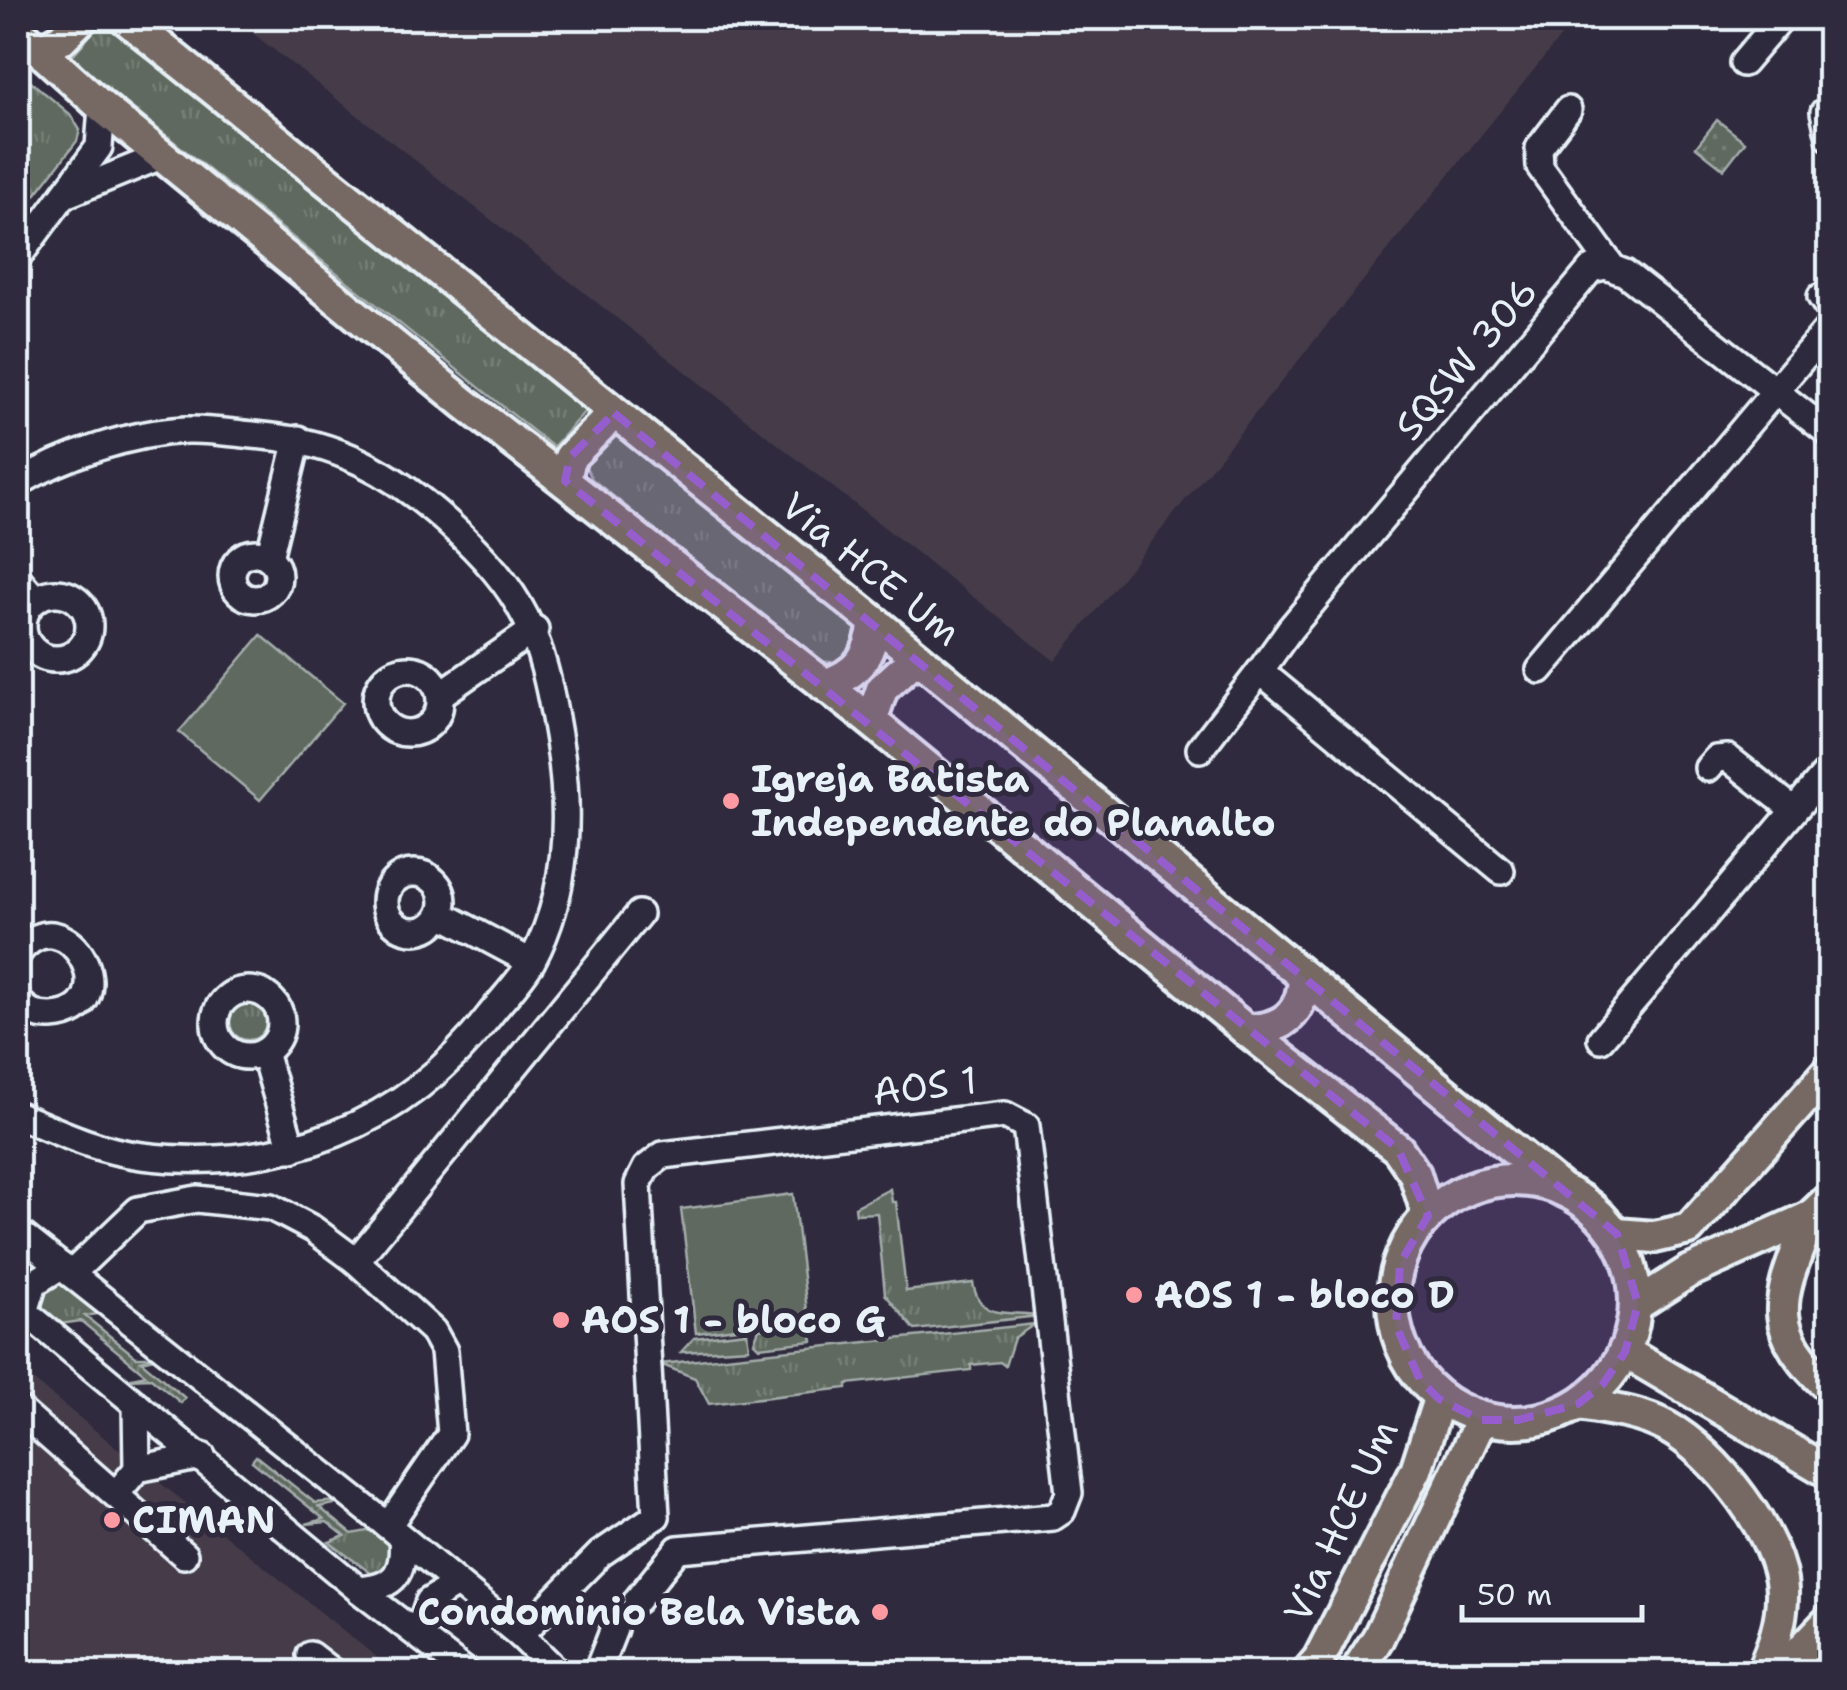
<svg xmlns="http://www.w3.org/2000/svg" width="1847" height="1690" font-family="'Shantell Sans',sans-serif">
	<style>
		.built { fill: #443b4a }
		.grass { fill: url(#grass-tufts); stroke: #a4adab; stroke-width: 2.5 }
		.park { fill: url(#park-dots); stroke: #a4adab; stroke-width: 2.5 }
		.pitch { fill: #5f695e; stroke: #a4adab; stroke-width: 2.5 }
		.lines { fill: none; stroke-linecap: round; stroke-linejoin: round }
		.minor-casing { stroke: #e8f1f8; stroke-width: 32 }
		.major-casing { stroke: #e8f1f8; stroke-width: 38 }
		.minor { stroke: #2f2a3d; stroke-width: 25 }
		.major { stroke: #766964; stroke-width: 30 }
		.marked { fill: #965dcd; fill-opacity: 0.2; stroke: #965dcd; stroke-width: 8; stroke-dasharray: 20 12; stroke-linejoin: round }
		.poi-dot { fill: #ff9aa2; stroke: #2f2a3d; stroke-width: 4 }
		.labels { text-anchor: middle; stroke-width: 10; stroke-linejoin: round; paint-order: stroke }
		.street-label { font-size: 38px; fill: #e8f1f8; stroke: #2f2a3d }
		.poi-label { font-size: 38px; font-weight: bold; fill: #e8f1f8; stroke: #2f2a3d; text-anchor: start }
	</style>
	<defs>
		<pattern id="grass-tufts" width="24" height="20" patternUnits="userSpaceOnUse" patternTransform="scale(2.5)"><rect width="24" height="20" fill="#5f695e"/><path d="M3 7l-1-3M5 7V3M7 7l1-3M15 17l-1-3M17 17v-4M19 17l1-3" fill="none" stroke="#767f76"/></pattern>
		<pattern id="park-dots" width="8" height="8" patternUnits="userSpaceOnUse" patternTransform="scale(2.5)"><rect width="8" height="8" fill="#5f695e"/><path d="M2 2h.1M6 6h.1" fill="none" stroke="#767f76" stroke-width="1.8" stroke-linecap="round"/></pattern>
	</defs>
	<rect width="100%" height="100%" fill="#2f2a3d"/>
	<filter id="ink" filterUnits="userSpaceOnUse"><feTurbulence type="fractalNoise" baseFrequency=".01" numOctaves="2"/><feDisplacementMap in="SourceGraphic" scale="20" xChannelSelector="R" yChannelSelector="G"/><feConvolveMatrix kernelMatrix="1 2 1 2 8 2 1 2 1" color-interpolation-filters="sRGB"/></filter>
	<g filter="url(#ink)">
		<g class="built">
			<polygon points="233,18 1576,18 1055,661"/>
			<polygon points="18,1368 395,1672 18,1672"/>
		</g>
		<g class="grass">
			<polygon points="106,18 587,409 553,447 70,58"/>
			<polygon points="18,71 70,114 80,130 77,141 28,204 18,202"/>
			<path d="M601 435 621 436 852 620C864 637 854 649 842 663L817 661 592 479 584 463Z"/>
			<circle cx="248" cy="1022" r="18"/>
			<path d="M890 1189 892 1202H896L906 1291 973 1283C980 1324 1013 1309 1039 1316L915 1330 885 1294 877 1213 856 1214 855 1207Z"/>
			<polygon points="59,1279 103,1313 85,1316 136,1357 158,1357 141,1361 185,1398 181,1403 151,1378 127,1379 146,1375 81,1321 60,1324 42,1310 42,1286"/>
			<polygon points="809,1322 813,1341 759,1347 754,1342 759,1329"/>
			<polygon points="1035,1324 1014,1338 1005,1366 1000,1362 971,1365 971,1370 847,1384 847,1388 709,1404 695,1378 660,1364"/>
			<polygon points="747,1332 749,1348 681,1352 694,1338"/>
			<polygon points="256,1456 315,1503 336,1501 339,1503 319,1507 352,1534 372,1530 390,1546 393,1564 372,1574 329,1542 345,1536 327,1522 306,1524 324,1519 252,1461"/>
		</g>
		<polygon class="park" points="1717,120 1745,142 1724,169 1696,147"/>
		<g class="pitch">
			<polygon points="261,635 343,703 260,800 179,732"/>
			<polygon points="793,1194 808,1319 696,1333 681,1209"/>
		</g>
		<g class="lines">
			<g class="minor-casing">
				<g id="minor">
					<polyline points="1743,63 1781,18"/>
					<polyline points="1568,110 1539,148 1540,167 1613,268"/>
					<polyline points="1824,112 1830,138"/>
					<polyline points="65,195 161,156"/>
					<polyline points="18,257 99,147 102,107"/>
					<polyline points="1821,297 1830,310"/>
					<path d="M18 483C64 455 131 433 186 430 211 429 238 434 263 436 337 442 393 473 447 522 525 593 541 633 558 735 571 810 569 892 532 961 521 980 503 998 489 1016 404 1126 281 1173 142 1156 98 1151 58 1132 18 1115"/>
					<circle cx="255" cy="576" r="23"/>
					<polyline points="269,558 298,439"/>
					<polyline points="18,579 36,600"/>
					<circle cx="56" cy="626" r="33"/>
					<circle cx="408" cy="701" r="32"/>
					<polyline points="1540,670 1830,326"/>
					<polyline points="440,695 535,629"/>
					<polyline points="1200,749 1260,671"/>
					<polyline points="1708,768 1716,759 1728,758 1794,810"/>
					<polyline points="1501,871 1260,671 1290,629 1591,269 1606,266 1625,273 1830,434"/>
					<circle cx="414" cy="902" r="29"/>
					<polyline points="441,914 531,962"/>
					<path d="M18 953C68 890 130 1011 52 1016 38 1017 26 1011 18 1000"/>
					<circle cx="248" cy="1023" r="33"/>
					<polyline points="1601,1039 1830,768"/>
					<polyline points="264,1052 292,1149"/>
					<polyline points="18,1232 388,1526 520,1635 558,1672"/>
					<polyline points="356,1261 639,914"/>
					<polyline points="71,1274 138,1210 197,1199 271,1207 313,1229 356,1261 433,1331 444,1351 451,1434 388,1526"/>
					<polyline points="18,1306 359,1590 466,1672"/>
					<polyline points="25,1312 34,1283 61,1266"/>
					<polyline points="136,1404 137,1469"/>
					<polyline points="18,1409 184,1555"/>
					<polyline points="116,1494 137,1469 202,1456"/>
					<path d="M359 1590C395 1587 405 1573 402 1538"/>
					<polyline points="637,1600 678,1549 1053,1517 1062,1511 1069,1493 1026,1126 1005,1115 663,1155 646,1168 638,1184 656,1516"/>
					<polyline points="418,1632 429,1601 456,1584"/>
					<polyline points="520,1635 600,1554 656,1516"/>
					<polyline points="310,1655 332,1672"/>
					<polyline points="597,1672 614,1629"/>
				</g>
			</g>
			<g class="major-casing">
				<g id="major">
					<polyline points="125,18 875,622 1561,1189"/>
					<polyline points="18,31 102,107 464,403 871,721 1246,1030 1398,1149 1415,1174 1428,1216"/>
					<polyline points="41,50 61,39 82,18"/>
					<polyline points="565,481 570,457 614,413"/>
					<path d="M824 685C858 674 870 657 875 622"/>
					<polyline points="871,721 882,689 917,657"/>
					<path d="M1246 1030C1282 1030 1303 1014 1304 977"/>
					<circle cx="1514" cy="1301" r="121"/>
					<path d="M1810 1217C1781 1296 1760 1325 1830 1388"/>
					<polyline points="1617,1234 1655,1237 1689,1229 1830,1070"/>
					<polyline points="1638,1304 1688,1272 1810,1217 1830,1198"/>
					<polyline points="1625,1352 1830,1473"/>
					<path d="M1578 1404C1608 1409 1640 1412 1667 1427 1714 1452 1781 1537 1782 1591 1783 1620 1773 1647 1762 1672"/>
					<polyline points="1308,1672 1319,1659 1416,1470 1439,1399"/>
					<polyline points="1356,1672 1378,1638 1481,1420"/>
					<polyline points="1780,1672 1830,1620"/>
				</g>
			</g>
			<use href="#minor" class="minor"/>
			<use href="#major" class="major"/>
		</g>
	</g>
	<path class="marked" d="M614 413 1617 1234 1638 1304 1625 1352 1603 1384 1578 1404 1518 1420H1481L1439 1399 1420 1380 1396 1326 1400 1263 1428 1216 1398 1149 565 481 570 457Z"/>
	<g class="poi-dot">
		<circle cx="731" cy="801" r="10"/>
		<circle cx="1134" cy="1295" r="10"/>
		<circle cx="561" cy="1320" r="10"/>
		<circle cx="112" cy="1520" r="10"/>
		<circle cx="880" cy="1612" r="10"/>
	</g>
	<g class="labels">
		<g class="street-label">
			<text transform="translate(1466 359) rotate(-50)" y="13">SQSW 306</text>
			<text transform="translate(871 569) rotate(39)" y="13">Via HCE Um</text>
			<text transform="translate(925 1086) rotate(-7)" y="13">AOS 1</text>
			<text transform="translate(1341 1521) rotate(-65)" y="13">Via HCE Um</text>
		</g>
		<g class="poi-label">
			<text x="751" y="792">Igreja Batista<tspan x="751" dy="44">Independente do Planalto</tspan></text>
			<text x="1154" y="1308">AOS 1 - bloco D</text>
			<text x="581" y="1333">AOS 1 - bloco G</text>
			<text x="132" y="1533">CIMAN</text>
			<text x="860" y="1625" text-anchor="end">Condominio Bela Vista</text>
		</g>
	</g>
	<rect width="1847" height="1690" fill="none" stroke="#2f2a3d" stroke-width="60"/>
	<rect x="30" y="30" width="1787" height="1630" fill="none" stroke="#e8f1f8" stroke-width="4" filter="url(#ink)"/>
	<path d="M1462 1605v15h180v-15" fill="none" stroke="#e8f1f8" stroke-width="5"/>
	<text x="1477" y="1605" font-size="30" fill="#e8f1f8" stroke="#2f2a3d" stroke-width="8" paint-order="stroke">50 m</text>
</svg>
